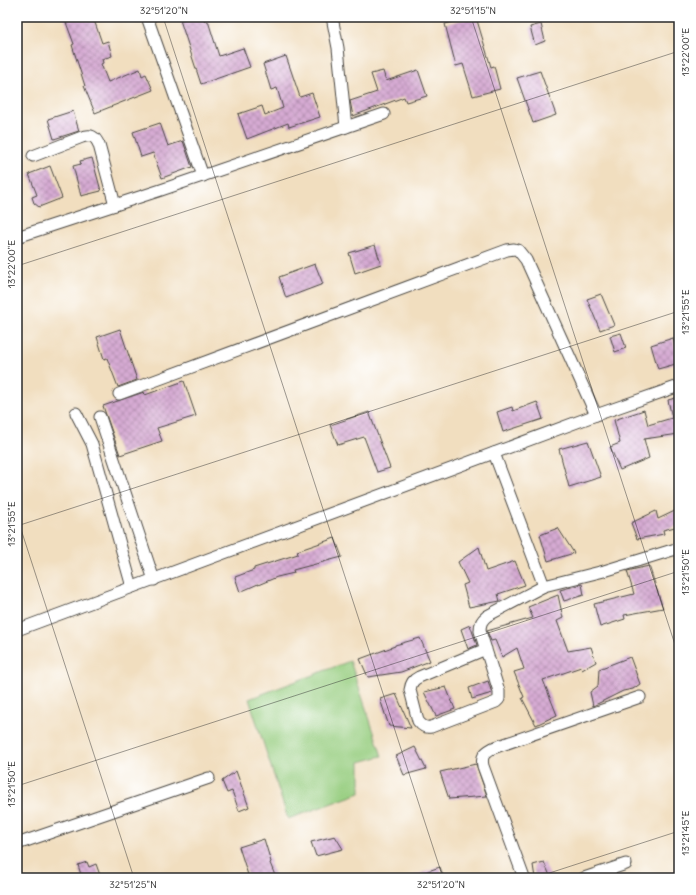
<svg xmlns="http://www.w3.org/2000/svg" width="696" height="895" font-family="Delius,sans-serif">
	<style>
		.grass { fill: #96cd7f; stroke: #607c55 }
		.building { fill: url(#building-cross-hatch) }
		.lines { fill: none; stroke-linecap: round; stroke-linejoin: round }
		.minor-casing { stroke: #494641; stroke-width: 13 }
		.minor { stroke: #fff; stroke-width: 11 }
		.ticks { fill: none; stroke: #2b2b2b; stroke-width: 1; stroke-opacity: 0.45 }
		.neatline { fill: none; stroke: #2b2b2b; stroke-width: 1.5 }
		.ticks-label { font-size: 10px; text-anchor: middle; fill: #2b2b2b }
	</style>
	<defs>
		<pattern id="building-cross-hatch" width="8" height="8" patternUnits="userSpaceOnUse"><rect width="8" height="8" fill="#d6aad3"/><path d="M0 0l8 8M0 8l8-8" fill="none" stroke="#ae8bab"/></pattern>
	</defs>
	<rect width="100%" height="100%" fill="#fff"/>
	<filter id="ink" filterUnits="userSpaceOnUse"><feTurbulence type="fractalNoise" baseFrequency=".025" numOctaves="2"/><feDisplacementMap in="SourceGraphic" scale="8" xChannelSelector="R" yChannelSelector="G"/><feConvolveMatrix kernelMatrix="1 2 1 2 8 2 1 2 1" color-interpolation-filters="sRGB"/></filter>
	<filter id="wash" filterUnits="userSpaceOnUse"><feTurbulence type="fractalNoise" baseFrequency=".012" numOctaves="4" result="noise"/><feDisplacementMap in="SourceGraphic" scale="16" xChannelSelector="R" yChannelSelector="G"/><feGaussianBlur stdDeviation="0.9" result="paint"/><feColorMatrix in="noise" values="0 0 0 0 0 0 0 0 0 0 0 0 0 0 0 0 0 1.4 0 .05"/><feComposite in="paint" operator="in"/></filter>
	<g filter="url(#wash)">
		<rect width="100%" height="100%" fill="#f1debf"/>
		<polygon class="grass" points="350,661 382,756 360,762 360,793 288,819 249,699"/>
		<g id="blocks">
			<g class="building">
				<polygon points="64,17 93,17 102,43 108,41 112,56 102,59 103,63 101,64 108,82 140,69 142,76 146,74 153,90 95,113 84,86 85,86 72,45 74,44"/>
				<polygon points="191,17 204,17 205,22 208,21 219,56 243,48 250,67 201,84 180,20"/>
				<polygon points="473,17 476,17 491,67 494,66 500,89 473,96 463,64 456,66 445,24"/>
				<polygon points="541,24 545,41 535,45 530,27"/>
				<polygon points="286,56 300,97 312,93 320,117 289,127 288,123 247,139 238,114 262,106 265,115 283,108 277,88 271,90 263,64"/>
				<polygon points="418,70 427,96 406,102 404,97 353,116 350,101 377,92 371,74 383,71 386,81"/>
				<polygon points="540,71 556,115 533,123 517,78"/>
				<polygon points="73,111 79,131 54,139 48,119"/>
				<polygon points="160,123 168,146 183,141 192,167 162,178 153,153 141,157 133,132"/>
				<polygon points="92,158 101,191 81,196 73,166 81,164 80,161"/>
				<polygon points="50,166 62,198 39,207 34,203 32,197 37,195 29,174"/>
				<polygon points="375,245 381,264 355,273 349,253"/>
				<polygon points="315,264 323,284 286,298 279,277"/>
				<polygon points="601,294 614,325 600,330 587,299"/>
				<polygon points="120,329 137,380 118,387 107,358 104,359 97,337"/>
				<polygon points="621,333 626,348 615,352 610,336"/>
				<polygon points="673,338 679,363 658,369 651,345"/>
				<polygon points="184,381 196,416 157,428 162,441 120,455 103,406 144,392 145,395"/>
				<polygon points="679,397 679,434 644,439 649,458 620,470 610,447 620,443 614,420 644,410 648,425 672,418 668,400"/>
				<polygon points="537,402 543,419 503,432 497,412 512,407 513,411"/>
				<polygon points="369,412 390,468 377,472 364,437 338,445 330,425"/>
				<polygon points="588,441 601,477 569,487 559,449"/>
				<polygon points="679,509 679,526 663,530 664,534 637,539 631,523 656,511 658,519"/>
				<polygon points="558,528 574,553 548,561 540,535"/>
				<polygon points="335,538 342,557 293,570 294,573 277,577 258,585 258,584 240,592 235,577 254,570 254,568 298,554 297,551"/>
				<polygon points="479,547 486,571 515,561 525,585 498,594 500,601 469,607 463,585 468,583 458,562"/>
				<polygon points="649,566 663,608 624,615 625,619 600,627 594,604 634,594 627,571"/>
				<polygon points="582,584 584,595 564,601 560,590"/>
				<polygon points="558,595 563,618 557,621 568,651 591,647 596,662 582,670 581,667 543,680 557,715 536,725 522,698 524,697 514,672 524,669 517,648 502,657 495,640 491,641 487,631 533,618 528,607"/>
				<polygon points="470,625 477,645 468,649 461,629"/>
				<polygon points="420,638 430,661 401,672 368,677 360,659 395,646 395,645"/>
				<polygon points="630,657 640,684 633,689 623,691 593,706 590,692 598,686 599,669"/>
				<polygon points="488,681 492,693 472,699 469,688"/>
				<polygon points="446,687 455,709 436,716 424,692"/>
				<polygon points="396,694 411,728 389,726 380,699"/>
				<polygon points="415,747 426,769 404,775 396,756"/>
				<polygon points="476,764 487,796 449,799 440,772"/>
				<polygon points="236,771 249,807 239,811 232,791 227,793 222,781"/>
				<polygon points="335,836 343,849 316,856 311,842"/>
				<polygon points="264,839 271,862 270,863 276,878 249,878 239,847"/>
				<polygon points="87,862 89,867 96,864 101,878 82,878 78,865"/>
				<polygon points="544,862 551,878 535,878 533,865"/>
				<polygon points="440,867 444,878 414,878 413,876"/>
			</g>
		</g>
	</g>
	<g filter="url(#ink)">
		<use href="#blocks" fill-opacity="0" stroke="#494641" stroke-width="1"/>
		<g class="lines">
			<g class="minor-casing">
				<g id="minor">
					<polyline points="147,17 203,176"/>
					<polyline points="332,17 338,48 346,127"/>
					<path d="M33 156 82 137C91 134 95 136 99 145L115 205"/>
					<polyline points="17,237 161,190 384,114"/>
					<polyline points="119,394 507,250 514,249 518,250 526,260 596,415"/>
					<polyline points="76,413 92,444 132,587"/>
					<polyline points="100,417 154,580"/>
					<polyline points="544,586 604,571 679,548"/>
					<polyline points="17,630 596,415 679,386"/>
					<path d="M486 649 419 677C413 680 411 683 410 690L418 721C422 726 425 728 431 727L496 702 499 699V691L480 631C480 623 482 620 487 616L544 586 494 453"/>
					<polyline points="17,844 209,778"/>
					<path d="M524 878 483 766C481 756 484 753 493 748L640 697"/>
					<polyline points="584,878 626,864"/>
				</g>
			</g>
			<use href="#minor" class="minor"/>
		</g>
	</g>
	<path class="ticks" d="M163 17 443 878M471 17 679 657M17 266 679 51M17 517 134 878M17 526 679 311M17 786 679 571M534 878 679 831"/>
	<rect width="696" height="895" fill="none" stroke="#fff" stroke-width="44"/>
	<rect x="22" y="22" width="652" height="851" class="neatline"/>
	<g class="ticks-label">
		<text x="164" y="14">32°51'20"N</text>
		<text x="473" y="14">32°51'15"N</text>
		<text transform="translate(685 52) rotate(-90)" y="4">13°22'00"E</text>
		<text transform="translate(11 264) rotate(-90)" y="4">13°22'00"E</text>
		<text transform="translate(685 312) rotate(-90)" y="4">13°21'55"E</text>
		<text transform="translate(11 524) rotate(-90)" y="4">13°21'55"E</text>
		<text transform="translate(685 572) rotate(-90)" y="4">13°21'50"E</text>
		<text transform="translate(11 784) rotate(-90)" y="4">13°21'50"E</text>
		<text transform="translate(685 833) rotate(-90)" y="4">13°21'45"E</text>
		<text x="133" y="888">32°51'25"N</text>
		<text x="441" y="888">32°51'20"N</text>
	</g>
</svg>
